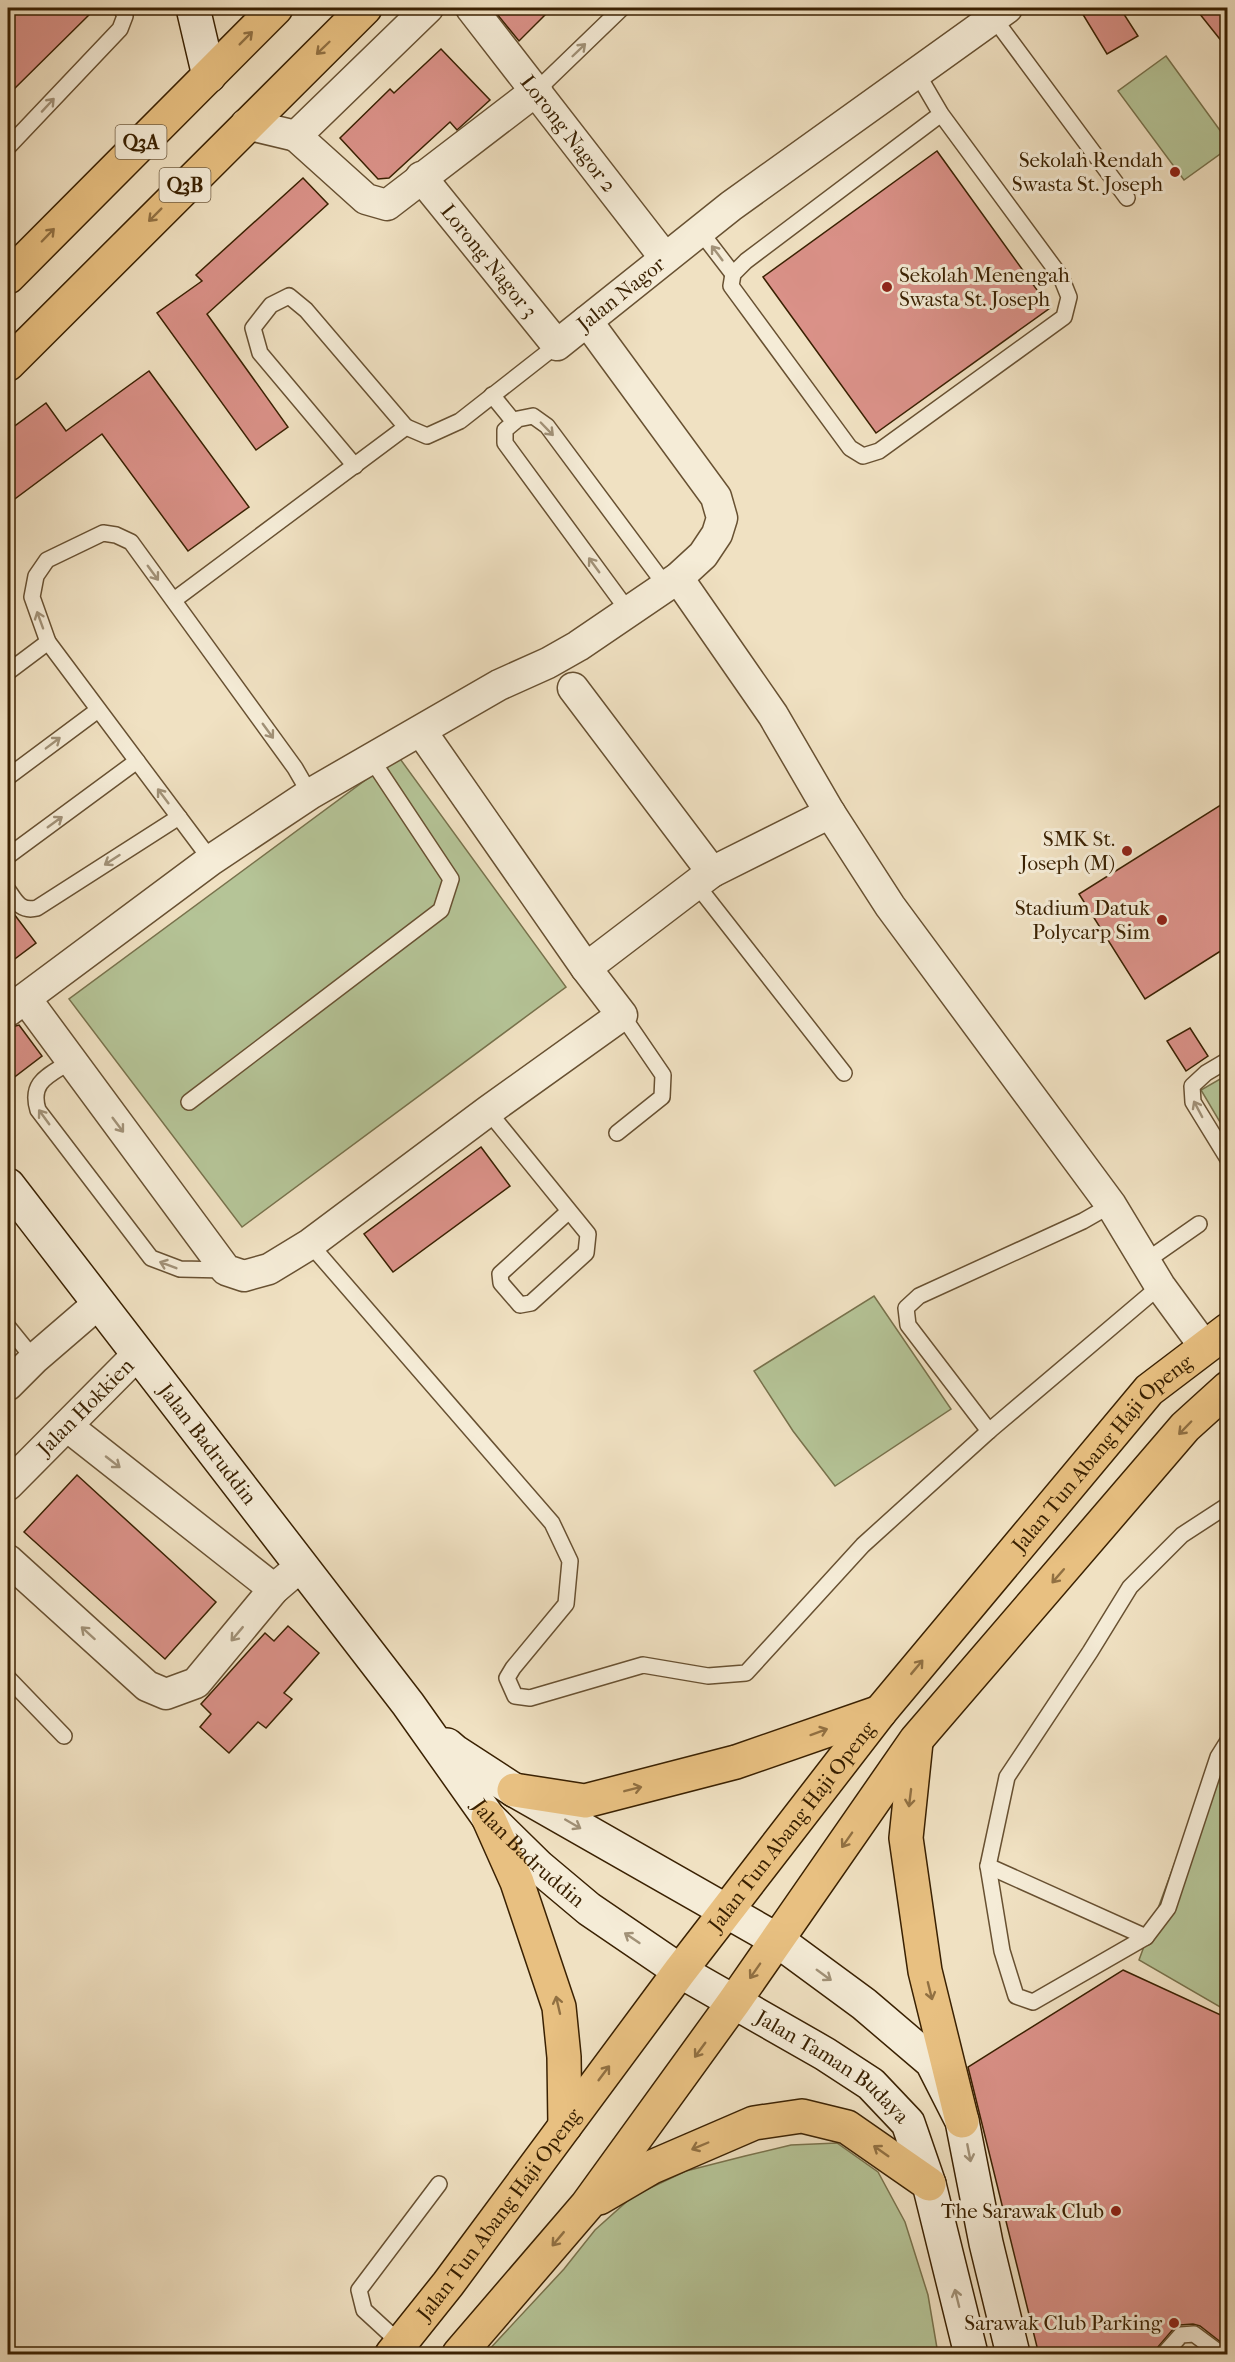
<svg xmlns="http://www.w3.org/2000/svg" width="1235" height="2362" font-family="'IM FELL French Canon',serif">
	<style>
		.green { fill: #b5c497; stroke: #78724c; stroke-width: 1.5 }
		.building { fill: #da9188; stroke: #3a2102; stroke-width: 1.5 }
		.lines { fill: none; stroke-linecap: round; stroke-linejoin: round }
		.lane-casing { stroke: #685132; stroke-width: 18 }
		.street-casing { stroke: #685132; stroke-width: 33 }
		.secondary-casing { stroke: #3a2102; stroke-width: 36 }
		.primary-casing { stroke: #3a2102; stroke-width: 36 }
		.lane { stroke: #f5ecd7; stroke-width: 15 }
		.street { stroke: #f5ecd7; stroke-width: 30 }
		.secondary { stroke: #f5ecd7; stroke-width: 33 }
		.primary { stroke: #e8c081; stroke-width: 33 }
		.oneway { stroke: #917042 }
		.oneway2 { stroke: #a19177 }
		.poi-dot { fill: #8f2418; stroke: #f5ecd7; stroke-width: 2 }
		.labels { text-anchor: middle; stroke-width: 6; stroke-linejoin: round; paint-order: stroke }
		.shield { fill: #f5ecd7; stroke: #725e42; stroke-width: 1.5 }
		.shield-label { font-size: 20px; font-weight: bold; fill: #3a2102 }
		.street-label { font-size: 21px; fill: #3a2102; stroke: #f5ecd7 }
		.poi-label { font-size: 21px; fill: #3a2102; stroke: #f5ecd7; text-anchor: end }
	</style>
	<rect width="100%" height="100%" fill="#f0e1c2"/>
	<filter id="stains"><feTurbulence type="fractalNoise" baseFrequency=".00333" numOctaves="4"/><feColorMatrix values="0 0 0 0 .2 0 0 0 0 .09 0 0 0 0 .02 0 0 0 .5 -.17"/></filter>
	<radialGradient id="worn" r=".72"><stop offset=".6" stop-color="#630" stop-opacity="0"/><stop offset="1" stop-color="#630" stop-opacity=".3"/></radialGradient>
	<g class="green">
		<polygon points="1166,56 1227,140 1227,149 1184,180 1118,91"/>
		<polygon points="398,756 566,987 242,1227 69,999"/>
		<polygon points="1227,1075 1227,1134 1201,1090"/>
		<polygon points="874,1296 951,1409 835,1486 793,1431 754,1371"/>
		<polygon points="1227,1738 1227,2011 1139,1960 1216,1751"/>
		<polygon points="837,2143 878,2172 905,2222 928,2295 938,2354 485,2354 564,2269 595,2230 633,2196 686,2171 745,2156 791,2145"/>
	</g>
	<g class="building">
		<polygon points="8,8 96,8 8,95"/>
		<polygon points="492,8 552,8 519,41"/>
		<polygon points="1079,8 1120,8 1138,36 1107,54"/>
		<polygon points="1195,8 1227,8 1227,48"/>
		<polygon points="441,49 490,100 457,130 450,122 389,178 378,179 340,138 390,89 394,93"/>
		<polygon points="937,151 1050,308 876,433 763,277"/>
		<polygon points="303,178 328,204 207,314 288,427 256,450 157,313 202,281 196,275"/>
		<polygon points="149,371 249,507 188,551 102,434 8,504 8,431 46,403 66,431"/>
		<polygon points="1227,801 1227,947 1145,999 1079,894"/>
		<polygon points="8,906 36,943 8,964"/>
		<polygon points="19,1025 42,1056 8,1082 8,1028"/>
		<polygon points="1190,1028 1208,1056 1186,1071 1167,1041"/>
		<polygon points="481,1147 510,1186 393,1272 364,1234"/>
		<polygon points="77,1475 216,1602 165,1659 24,1532"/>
		<polygon points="288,1626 319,1653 284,1693 292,1699 266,1728 258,1722 229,1753 200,1727 211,1714 201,1704 265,1633 274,1641"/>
		<polygon points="1123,1970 1223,2016 1227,2030 1227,2347 1200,2326 1193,2324 1180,2325 1174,2328 1157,2348 1155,2355 1039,2355 968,2067"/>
	</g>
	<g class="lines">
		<g class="lane-casing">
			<g id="lane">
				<polyline points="993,17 1127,198"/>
				<polyline points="917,73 941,114 1061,277 1069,297 1064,317 879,451 863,456 850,448 731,286 733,274 746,261 941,114"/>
				<polyline points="537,90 622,8"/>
				<polyline points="8,147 120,29 125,16 121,8"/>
				<polyline points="700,231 733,274"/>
				<polyline points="492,395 514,422"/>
				<polyline points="355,466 260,353 253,328 271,305 289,296 306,310 406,427"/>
				<polyline points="174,600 406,427 427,436 460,421 557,345"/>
				<polyline points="629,612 505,443 505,430 518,419 533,416 547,426 666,586"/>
				<polyline points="8,672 48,642"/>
				<polyline points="8,777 98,710"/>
				<polyline points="8,856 137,761"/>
				<polyline points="211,860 48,642 32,597 36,576 47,560 103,533 116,535 131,542 295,768 310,794"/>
				<polyline points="696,884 844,1073"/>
				<path d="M8 890C16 902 21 912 37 908L179 817"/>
				<polyline points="1228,1060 1206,1073 1192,1086 1193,1102 1228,1159"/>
				<path d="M71 1061C50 1075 29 1081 38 1110L151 1258 180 1269 226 1270"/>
				<polyline points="189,1102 441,910 451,879 372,760"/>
				<polyline points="488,1111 588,1234 586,1253 531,1303 520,1305 501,1283 500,1274 569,1211"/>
				<polyline points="617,1133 662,1097 663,1075 622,1015"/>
				<polyline points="310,1244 552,1523 570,1561 566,1604 513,1668 507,1678 515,1696 530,1698 643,1665 708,1676 746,1673 863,1545 989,1431 1160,1286"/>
				<polyline points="1146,1261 1199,1224"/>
				<polyline points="8,1327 34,1359"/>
				<polyline points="989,1431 908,1325 906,1308 919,1296 1083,1221 1111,1205"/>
				<polyline points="1228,1505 1182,1535 1130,1587 1090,1652 1007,1777 988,1866 1002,1951 1016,1996 1033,2002 1146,1937 1168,1908 1218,1757 1228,1741"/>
				<polyline points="8,1678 64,1736"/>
				<polyline points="988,1866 1146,1937"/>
				<polyline points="401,2344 364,2310 359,2290 439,2184"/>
				<polyline points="1164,2354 1181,2335 1194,2334 1221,2354"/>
			</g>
		</g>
		<g class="street-casing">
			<g id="street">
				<path id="s1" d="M471 8 665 258"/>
				<polyline points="246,124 296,136 428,8"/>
				<polyline points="296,136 366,199 387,205 537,90"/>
				<path id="s2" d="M421 177 557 345 731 206 1007 8"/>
				<polyline points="678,578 773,715 830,813 890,906 1111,1205 1160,1286 1204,1346"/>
				<polyline points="573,688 712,872"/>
				<polyline points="586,968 712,872 830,813"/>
				<polyline points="26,999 226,1270 244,1276 269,1269 310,1244 488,1111 622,1015 586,968 421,731"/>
				<polyline points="8,1011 211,860 310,794 499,685 548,663 578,646 678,578 703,555 717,534 722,518 716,497 587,321"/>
				<polyline points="8,1385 34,1359 99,1303"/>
				<polyline points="67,1426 274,1589"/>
				<path id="s3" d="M8 1485 138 1354"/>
				<polyline points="8,1560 147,1686 166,1694 196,1683 274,1589 301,1566"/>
			</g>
		</g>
		<g class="secondary-casing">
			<g id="secondary">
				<polyline points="193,8 209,76"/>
				<path id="s4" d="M8 1185 408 1704 488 1817 539 1867 589 1909 680 1971 825 2054 871 2084 908 2123 929 2184 971 2354"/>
				<polyline points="447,1745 454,1751 514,1790 777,1940 864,2004 932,2062 962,2121 986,2243 1013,2354"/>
			</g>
		</g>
		<g class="primary-casing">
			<g id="primary">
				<polyline points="8,277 276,8"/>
				<polyline points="8,364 365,8"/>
				<polyline points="916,1742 906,1838 925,1971 962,2121"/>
				<polyline points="514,1790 585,1801 736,1762 880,1712"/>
				<polyline points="488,1817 517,1882 559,2007 564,2057 565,2126"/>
				<polyline points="599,2198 652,2167 754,2123 802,2116 847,2127 929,2184"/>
				<path id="s5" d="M392 2354 448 2284 680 1971 880 1712 1149 1390 1228 1330"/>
				<polyline points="459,2354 587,2205 734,2002 916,1740 1185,1427 1228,1388"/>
			</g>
		</g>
		<use href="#lane" class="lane"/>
		<use href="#street" class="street"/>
		<use href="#secondary" class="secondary"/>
		<use href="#primary" class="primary"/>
	</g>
	<defs><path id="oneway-shaft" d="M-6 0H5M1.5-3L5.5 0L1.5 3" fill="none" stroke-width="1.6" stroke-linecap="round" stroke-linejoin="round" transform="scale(1.5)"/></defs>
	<g class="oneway">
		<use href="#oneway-shaft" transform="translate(246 38) rotate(-45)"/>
		<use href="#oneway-shaft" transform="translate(323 48) rotate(136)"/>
		<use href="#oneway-shaft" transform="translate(155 215) rotate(135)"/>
		<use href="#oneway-shaft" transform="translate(48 235) rotate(-46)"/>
		<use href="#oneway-shaft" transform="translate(1185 1428) rotate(134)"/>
		<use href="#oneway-shaft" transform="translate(1058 1576) rotate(131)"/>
		<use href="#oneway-shaft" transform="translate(917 1667) rotate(-50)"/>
		<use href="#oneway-shaft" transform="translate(819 1732) rotate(-20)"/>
		<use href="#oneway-shaft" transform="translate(633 1789) rotate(-14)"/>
		<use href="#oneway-shaft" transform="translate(910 1798) rotate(97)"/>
		<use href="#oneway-shaft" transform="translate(847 1840) rotate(125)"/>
		<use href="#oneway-shaft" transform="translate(755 1971) rotate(125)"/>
		<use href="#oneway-shaft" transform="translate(930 1991) rotate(76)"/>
		<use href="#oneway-shaft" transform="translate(558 2005) rotate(-103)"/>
		<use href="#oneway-shaft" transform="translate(700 2050) rotate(126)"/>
		<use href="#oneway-shaft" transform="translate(604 2073) rotate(-53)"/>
		<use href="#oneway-shaft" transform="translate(700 2146) rotate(157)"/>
		<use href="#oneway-shaft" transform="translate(881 2151) rotate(-145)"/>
		<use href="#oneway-shaft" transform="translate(558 2239) rotate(130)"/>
	</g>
	<g class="oneway2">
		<use href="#oneway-shaft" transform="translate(579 50) rotate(-44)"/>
		<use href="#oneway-shaft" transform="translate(48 105) rotate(-47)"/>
		<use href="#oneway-shaft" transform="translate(717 253) rotate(-127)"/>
		<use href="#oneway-shaft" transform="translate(547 429) rotate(46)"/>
		<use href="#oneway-shaft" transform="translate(594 565) rotate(-126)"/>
		<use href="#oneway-shaft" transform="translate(153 573) rotate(54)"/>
		<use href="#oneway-shaft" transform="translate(40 620) rotate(-110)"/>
		<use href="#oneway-shaft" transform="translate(268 731) rotate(54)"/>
		<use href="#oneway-shaft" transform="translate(53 743) rotate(-37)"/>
		<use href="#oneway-shaft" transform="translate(163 796) rotate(-127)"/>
		<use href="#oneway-shaft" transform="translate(55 822) rotate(-36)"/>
		<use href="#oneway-shaft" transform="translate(112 860) rotate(147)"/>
		<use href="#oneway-shaft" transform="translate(1198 1109) rotate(-118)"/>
		<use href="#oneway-shaft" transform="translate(44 1117) rotate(-126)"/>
		<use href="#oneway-shaft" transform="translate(118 1125) rotate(53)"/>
		<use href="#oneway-shaft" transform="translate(168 1265) rotate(-159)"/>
		<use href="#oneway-shaft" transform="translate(113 1462) rotate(38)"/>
		<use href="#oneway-shaft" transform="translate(88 1633) rotate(-138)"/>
		<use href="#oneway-shaft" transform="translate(237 1634) rotate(130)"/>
		<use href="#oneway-shaft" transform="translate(573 1824) rotate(30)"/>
		<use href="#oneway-shaft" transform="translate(632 1938) rotate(-146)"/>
		<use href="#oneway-shaft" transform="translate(824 1975) rotate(36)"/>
		<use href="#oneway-shaft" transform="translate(969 2153) rotate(79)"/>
		<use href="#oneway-shaft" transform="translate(957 2298) rotate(-104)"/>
	</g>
	<g class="poi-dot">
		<circle cx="1175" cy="172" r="6"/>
		<circle cx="887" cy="287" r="6"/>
		<circle cx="1127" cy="851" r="6"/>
		<circle cx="1162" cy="920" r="6"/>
		<circle cx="1116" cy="2211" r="6"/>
		<circle cx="1174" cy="2323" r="6"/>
	</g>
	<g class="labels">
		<g class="shield">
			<rect x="115.5" y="125" width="51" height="34" rx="4.5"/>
			<rect x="159.5" y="168" width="51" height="34" rx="4.5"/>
		</g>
		<g class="shield-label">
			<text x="141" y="149">Q3A</text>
			<text x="185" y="192">Q3B</text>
		</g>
		<g class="street-label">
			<text dy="7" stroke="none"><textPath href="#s1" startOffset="159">Lorong Nagor 2</textPath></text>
			<text dy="7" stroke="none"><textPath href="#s2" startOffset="108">Lorong Nagor 3</textPath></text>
			<text dy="7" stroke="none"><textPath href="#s2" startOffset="298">Jalan Nagor</textPath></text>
			<text dy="7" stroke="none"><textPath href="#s3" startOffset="110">Jalan Hokkien</textPath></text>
			<text dy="7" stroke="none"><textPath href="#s4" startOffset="327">Jalan Badruddin</textPath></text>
			<text dy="7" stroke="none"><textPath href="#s5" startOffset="1148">Jalan Tun Abang Haji Openg</textPath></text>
			<text dy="7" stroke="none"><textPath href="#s5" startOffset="662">Jalan Tun Abang Haji Openg</textPath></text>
			<text dy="7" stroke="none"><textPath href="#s4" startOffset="848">Jalan Badruddin</textPath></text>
			<text dy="7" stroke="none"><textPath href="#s4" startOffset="1221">Jalan Taman Budaya</textPath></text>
			<text dy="7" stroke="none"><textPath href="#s5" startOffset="176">Jalan Tun Abang Haji Openg</textPath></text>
		</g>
		<g class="poi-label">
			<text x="1163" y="167">Sekolah Rendah<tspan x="1163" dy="24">Swasta St. Joseph</tspan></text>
			<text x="899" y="282" text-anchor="start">Sekolah Menengah<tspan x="899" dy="24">Swasta St. Joseph</tspan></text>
			<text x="1115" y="846">SMK St.<tspan x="1115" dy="24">Joseph (M)</tspan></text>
			<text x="1150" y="915">Stadium Datuk<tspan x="1150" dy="24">Polycarp Sim</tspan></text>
			<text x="1104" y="2218">The Sarawak Club</text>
			<text x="1162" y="2330">Sarawak Club Parking</text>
		</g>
	</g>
	<rect width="1235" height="2362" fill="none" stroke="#f0e1c2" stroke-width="30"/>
	<rect x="9" y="9" width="1217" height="2344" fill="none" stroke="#3a2102" stroke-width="3"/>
	<rect x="15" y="15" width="1205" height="2332" fill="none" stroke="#3a2102" stroke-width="1.5"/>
	<rect width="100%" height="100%" filter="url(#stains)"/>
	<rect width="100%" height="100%" fill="url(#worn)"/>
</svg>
